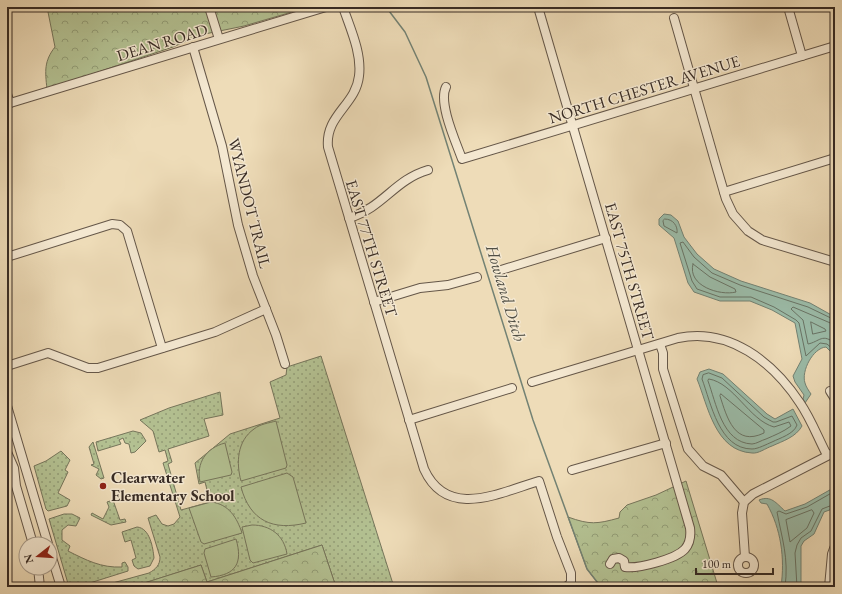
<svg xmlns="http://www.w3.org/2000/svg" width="842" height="594" font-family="'EB Garamond',serif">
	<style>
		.grass { fill: url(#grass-dots); stroke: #76765c }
		.forest { fill: url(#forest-crowns); stroke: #76765c }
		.garden { fill: #b4c293; stroke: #76765c }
		.water { fill: #9bbca9; stroke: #738274 }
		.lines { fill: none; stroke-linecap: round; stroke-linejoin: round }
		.shore { stroke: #697466; stroke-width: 1 }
		.stream { stroke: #738274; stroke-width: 1.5 }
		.minor-casing { stroke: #655749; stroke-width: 10 }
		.minor { stroke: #f4e8d1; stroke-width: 8 }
		.poi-dot { fill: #8f2418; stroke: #f4e8d1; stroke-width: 1.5 }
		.labels { text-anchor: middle; stroke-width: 3; stroke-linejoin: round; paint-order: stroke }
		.street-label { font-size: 16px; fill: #372b24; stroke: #f4e8d1 }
		.poi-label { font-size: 16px; font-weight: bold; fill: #372b24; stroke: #f4e8d1; text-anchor: start }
		.water-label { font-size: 17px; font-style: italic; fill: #504f45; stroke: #f4e8d1 }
	</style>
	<defs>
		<pattern id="grass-dots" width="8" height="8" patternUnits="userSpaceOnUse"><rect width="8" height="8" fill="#b4c293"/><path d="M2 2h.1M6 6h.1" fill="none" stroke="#939e78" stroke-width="1.8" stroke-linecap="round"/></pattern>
		<pattern id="forest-crowns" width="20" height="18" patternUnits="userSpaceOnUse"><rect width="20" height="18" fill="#b4c293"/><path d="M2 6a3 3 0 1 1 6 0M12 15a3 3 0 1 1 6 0" fill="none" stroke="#939e78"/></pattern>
	</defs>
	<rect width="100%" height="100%" fill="#eedcb8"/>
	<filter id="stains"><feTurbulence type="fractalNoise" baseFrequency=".005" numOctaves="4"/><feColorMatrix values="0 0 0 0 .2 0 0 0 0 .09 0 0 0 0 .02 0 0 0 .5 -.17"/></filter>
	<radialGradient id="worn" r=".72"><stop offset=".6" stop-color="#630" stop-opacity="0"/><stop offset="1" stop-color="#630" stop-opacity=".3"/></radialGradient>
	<g class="grass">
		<path d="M321 356 393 584 383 587H336L322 545 207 582 201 565 132 587H98L149 573C156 569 160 565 160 557L148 518 156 515 162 524 168 526 174 524 180 517 163 463 168 461 165 450 159 452 153 431 140 420 169 408 220 392 223 415 204 419 209 436 168 449 172 462 168 464 181 510 210 502 205 482 199 484 195 463 230 434 280 418 270 382 286 375 287 367Z"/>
		<polygon points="133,431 141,433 146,441 135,452 131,453 129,444 125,443 123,438 119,440 121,444 98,451 96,442"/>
		<polygon points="93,442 104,478 101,479 96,475 99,469 91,465 94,464 89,447"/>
		<polygon points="61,451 70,460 65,470 68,472 58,493 70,500 67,506 48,511 46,509 34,466 46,461"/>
		<polygon points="113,500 120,520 125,519 126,522 111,525 91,515 92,513 103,519 109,507 107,502"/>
		<path d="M64 514H72L80 518 76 526 68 525 62 530V540L70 546 68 551C86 560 101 568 122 567V563L125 562 128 567V571L77 587H69L49 519Z"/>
		<path d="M137 527C150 528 153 548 154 558L150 566 138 569 134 566 132 560 136 558 131 540 125 542 122 532Z"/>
	</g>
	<g class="forest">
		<path d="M47 7H309L244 26 200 35 173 47 47 89C45 71 44 61 55 47Z"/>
		<path d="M686 481 717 583 716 587H601L587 569 568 517C590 525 597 524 619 518L620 512 627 505 656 495Z"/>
		<polygon points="322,545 336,587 142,587 141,584 201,565 207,582"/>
	</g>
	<g class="garden">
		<path d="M276 421 287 465 286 468 241 481C236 463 237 441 254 429 260 424 269 423 276 421Z"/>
		<path d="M225 443 232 472 231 475 200 482C196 463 206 448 225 443Z"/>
		<path d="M287 473 293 477 306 523C273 531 250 521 241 487Z"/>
		<path d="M211 502C229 504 237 518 242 533L204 544 201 542 189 508Z"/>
		<path d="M252 525C270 525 284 535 287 554L253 563 250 560 242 527Z"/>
		<path d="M236 539C243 563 236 575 211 577L204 553 205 549Z"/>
	</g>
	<g class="water">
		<path d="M664 214 671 215 678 221 684 237 697 254 714 269 741 281 810 303 835 317V356L826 347C813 348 801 371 805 383 806 387 809 391 811 394L805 403 803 399 804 395 795 382 793 376 802 359 795 323 772 310 750 301H720L694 292 688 283 674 238 659 225V219Z"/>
		<path d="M709 369 723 374 767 414 775 419 793 409 802 426C796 437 783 441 772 446 766 448 758 454 752 453 715 451 708 406 697 379L700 372Z"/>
		<path d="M835 487V508L824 512 814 534 804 541 801 546V587H781C785 558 781 529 767 504L761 503 759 500C771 495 776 503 785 511L805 504Z"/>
	</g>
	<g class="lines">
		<g class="shore">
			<path d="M665 219C673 219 678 226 677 233L664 226 663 221Z"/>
			<path d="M693 264 710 277 735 289 736 292C720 296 687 286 693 264Z"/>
			<polyline points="835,320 808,307 740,285 712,273 694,257 683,242 680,243 692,281 697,289 720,297 751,297 774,307 796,320 799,323 806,356 820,343 827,344 835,351"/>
			<polygon points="811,322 825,329 826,331 813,334"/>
			<path d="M835 325 793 307 791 309 803 320 808 344C819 342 823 332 835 344"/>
			<path d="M709 373 722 378 764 417 773 422H776L792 416 797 425C794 434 780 438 772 442 767 444 758 449 752 449 719 449 711 403 702 379L703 375Z"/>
			<path d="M709 379C734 383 749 420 774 427L789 422 791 426C783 432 775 435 766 439 762 440 756 444 752 444 722 443 716 402 708 381Z"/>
			<path d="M721 394 764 430V433C735 447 727 418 720 396Z"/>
			<polygon points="812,510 814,513 807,528 790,542 786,520"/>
			<path d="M785 587C789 558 782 539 777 512L779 511 786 514 807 507 835 491"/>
			<polyline points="797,587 795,553 797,545 801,538 811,531 822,509 835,504"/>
		</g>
		<polyline class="stream" points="386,7 405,32 426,77 533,420 587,569 601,587"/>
		<g class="minor-casing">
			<g id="minor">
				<polyline points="209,7 219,39"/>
				<path d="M343 7C350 28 362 53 359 76 356 105 325 115 328 147L424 469C447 520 499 493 539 481L557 537 571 573V583L566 587"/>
				<path d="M538 7 690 528C691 536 690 543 685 549 676 559 638 569 625 567L624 561 619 558 613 559 610 564"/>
				<polyline points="788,7 802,56"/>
				<polyline points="674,18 716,165 726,199 733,214 748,231 762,240 835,262"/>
				<polyline points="193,47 222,146 238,225 253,276 276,335 285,364"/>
				<path d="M446 87C438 103 456 142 462 159L835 46"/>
				<polyline points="7,94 10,103"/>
				<polyline points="7,104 326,7"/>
				<polyline points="724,192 835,158"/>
				<path d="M349 218C384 207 394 180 428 170"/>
				<polyline points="7,257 112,224 120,225 127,231 162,348"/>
				<polyline points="501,270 606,238"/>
				<polyline points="374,302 420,288 448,285 477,277"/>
				<polyline points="660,344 663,353 663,369 688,449 703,466 721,475 744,502"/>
				<polyline points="7,366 48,353 88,368 98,368 215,332 266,309"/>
				<path d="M532 382 678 338C729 327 773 362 800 403 811 419 818 438 827 455"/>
				<polyline points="830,391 835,399"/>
				<polyline points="7,406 48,544"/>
				<polyline points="409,420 512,388"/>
				<polyline points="7,452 14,468 16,486 33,544"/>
				<polyline points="572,470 666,443"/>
				<polyline points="50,551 61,587"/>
				<circle cx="746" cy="565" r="8"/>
				<polyline points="745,557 742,513 744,502 753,494 835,452"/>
				<polyline points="38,568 40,587"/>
				<polyline points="829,587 832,554 835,546"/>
			</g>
		</g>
		<use href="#minor" class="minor"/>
	</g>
	<circle class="poi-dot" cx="103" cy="486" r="4"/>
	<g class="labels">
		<g class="street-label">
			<text transform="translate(162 42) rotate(-17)" y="6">DEAN ROAD</text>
			<text transform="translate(644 89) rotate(-17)" y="6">NORTH CHESTER AVENUE</text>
			<text transform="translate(250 203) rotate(76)" y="6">WYANDOT TRAIL</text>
			<text transform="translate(372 248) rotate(73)" y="6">EAST 77TH STREET</text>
			<text transform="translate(630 271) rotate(74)" y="6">EAST 75TH STREET</text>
		</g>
		<g class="poi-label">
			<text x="111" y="483">Clearwater<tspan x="111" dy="18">Elementary School</tspan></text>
		</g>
		<g class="water-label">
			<text transform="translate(506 293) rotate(73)" y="6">Howland Ditch</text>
		</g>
	</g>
	<rect width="842" height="594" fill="none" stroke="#eedcb8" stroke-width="24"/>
	<rect x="8" y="8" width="826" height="578" fill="none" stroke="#372b24" stroke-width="2"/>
	<rect x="12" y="12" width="818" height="570" fill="none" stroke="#372b24"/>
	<g transform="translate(38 556) rotate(253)"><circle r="19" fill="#f4e8d1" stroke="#a89c8c"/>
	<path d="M0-3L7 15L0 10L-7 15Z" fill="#8f2418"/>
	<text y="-6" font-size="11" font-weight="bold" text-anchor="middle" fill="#372b24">N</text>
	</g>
	<path d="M696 568v6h77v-6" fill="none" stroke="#372b24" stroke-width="2"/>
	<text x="702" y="568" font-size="12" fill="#372b24" stroke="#f4e8d1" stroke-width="3" paint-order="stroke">100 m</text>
	<rect width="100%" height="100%" filter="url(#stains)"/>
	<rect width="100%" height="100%" fill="url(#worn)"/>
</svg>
